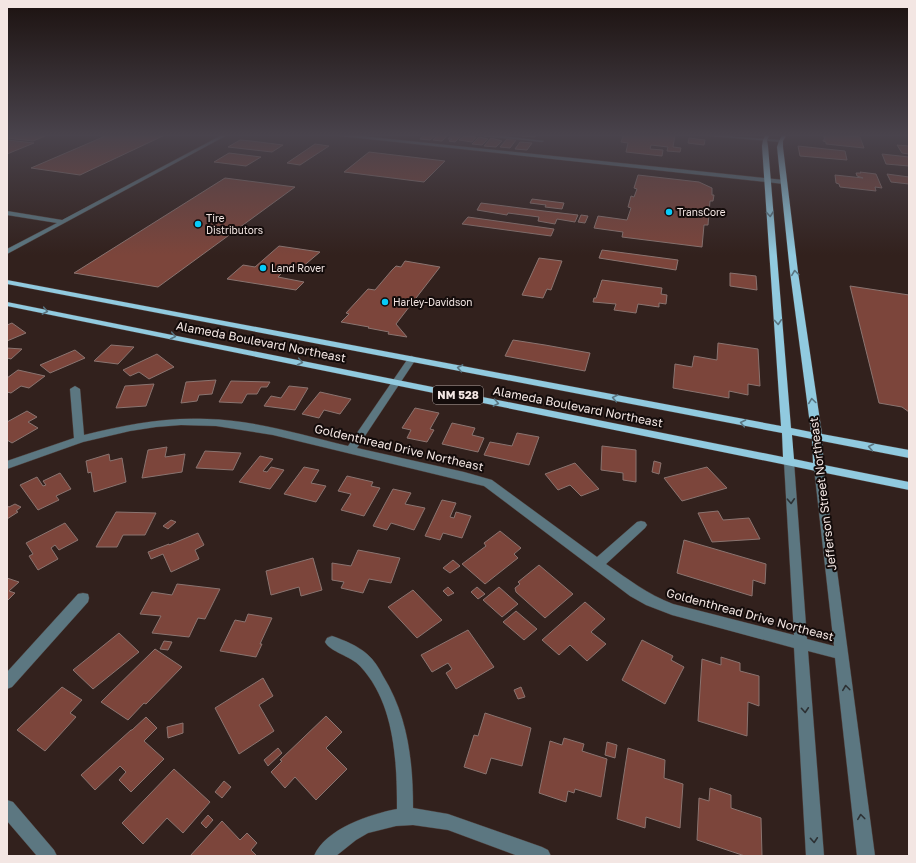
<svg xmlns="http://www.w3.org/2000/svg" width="916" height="863" font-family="'Golos Text',sans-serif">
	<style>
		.building { fill: #7c453b; stroke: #8a7470 }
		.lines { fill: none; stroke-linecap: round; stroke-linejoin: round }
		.minor-casing { stroke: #4d3d39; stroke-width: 1 }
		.major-casing { stroke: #4d3d39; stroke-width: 1 }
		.minor { fill: #5c7781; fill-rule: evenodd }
		.major { fill: #91cadf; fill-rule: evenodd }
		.oneway { stroke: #597480 }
		.oneway2 { stroke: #2d3134 }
		.poi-dot { fill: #07cbf9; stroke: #140c0b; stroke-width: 1.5 }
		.labels { text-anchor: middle; stroke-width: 4; stroke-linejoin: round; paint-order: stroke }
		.far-poi-label { font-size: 10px; fill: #f3e6e3; stroke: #140c0b; text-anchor: start }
		.shield { fill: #140c0b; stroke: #b0a5a2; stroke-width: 1 }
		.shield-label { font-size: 11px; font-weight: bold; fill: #f3e6e3 }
		.street-label { font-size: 12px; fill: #f3e6e3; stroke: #140c0b }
	</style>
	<rect width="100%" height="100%" fill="#32211d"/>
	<g class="building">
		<polygon points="7,134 50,134 33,141 7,138"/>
		<polygon points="110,134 167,134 80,175 31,168"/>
		<polygon points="426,134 437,134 430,140 420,139"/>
		<polygon points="439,134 444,135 449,134 442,141 433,140"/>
		<polygon points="453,134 462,135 455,142 449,141 452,139 448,139"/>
		<polygon points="513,134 538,134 535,137 512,135"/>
		<polygon points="624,134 675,135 673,147 681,148 680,152 667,151 668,147 651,145 650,149 663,150 662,156 626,152 628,143 621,142"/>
		<polygon points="823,134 860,137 864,148 826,144 826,142 823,141 823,140 825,140"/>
		<polygon points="464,136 476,137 472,142 459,140"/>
		<polygon points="479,137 488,139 482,145 472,144"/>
		<polygon points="491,138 502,141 496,147 484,146"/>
		<polygon points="689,138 705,140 704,145 688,143"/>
		<polygon points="507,139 516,140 510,148 500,147"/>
		<polygon points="7,140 34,143 7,154"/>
		<polygon points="240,140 251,141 283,145 272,152 228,147"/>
		<polygon points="520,142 532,143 527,150 515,149"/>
		<polygon points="315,144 329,146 300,165 287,163"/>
		<polygon points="897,145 909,146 909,154 902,153"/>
		<polygon points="798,146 845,151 847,160 800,156"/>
		<polygon points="369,152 445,161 424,182 344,172"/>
		<polygon points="229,153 261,157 246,166 214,162"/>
		<polygon points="882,154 909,157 909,166 886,164"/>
		<polygon points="860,172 876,174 882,188 875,187 876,191 840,187 839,184 836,183 835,175 863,178 857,176 856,173 861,173"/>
		<polygon points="887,174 909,177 909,184 891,182"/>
		<polygon points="638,175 699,182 712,188 712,195 714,195 713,201 710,201 708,225 704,225 702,247 622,237 623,232 594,228 598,216 627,220 631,208 628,207 631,196 634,197 637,189 634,188"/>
		<polygon points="225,178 295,187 158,287 74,273"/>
		<polygon points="532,199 564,203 562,209 545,207 546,205 530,203"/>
		<polygon points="481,203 544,211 578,215 575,222 557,219 555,224 538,221 539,217 508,213 507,215 477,210"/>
		<polygon points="581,215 588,216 585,223 578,222"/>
		<polygon points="468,217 554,229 551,236 462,224"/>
		<polygon points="279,246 320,252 301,268 289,266 278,277 304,282 296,290 227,279 243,265 255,267"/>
		<polygon points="602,250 678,260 676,270 599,258"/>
		<polygon points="539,258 562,261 551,290 547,289 543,298 522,295"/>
		<polygon points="405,261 440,267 396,324 407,337 388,334 389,332 368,328 369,327 341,322 349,314 346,313 368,289 375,290 392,270 396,266 401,267"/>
		<polygon points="730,273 756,276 757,290 730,286"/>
		<polygon points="602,280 662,288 661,294 667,295 666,304 659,303 659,307 638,304 636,313 614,310 616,304 593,302 594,298 596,298"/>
		<polygon points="850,286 909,295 909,412 902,407 879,403"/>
		<polygon points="12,323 26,333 7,341 7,325"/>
		<polygon points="513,340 545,345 590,353 585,371 505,356"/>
		<polygon points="718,343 758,349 760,386 748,384 748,395 729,391 729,398 673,388 675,364 692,367 694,356 717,360"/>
		<polygon points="111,345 134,347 118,364 94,361"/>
		<polygon points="7,348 22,349 11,359 7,358"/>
		<polygon points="75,350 85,358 50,373 40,365"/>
		<polygon points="157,354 174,367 149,379 139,372 130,376 123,370"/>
		<polygon points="18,370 45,376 29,388 21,386 11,393 7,392 7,378"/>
		<polygon points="216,380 212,394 199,395 197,401 181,403 186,382"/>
		<polygon points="231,381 270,382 267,387 261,387 257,394 247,394 242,403 219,402"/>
		<polygon points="154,384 146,406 116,408 125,386"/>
		<polygon points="289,386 308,388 295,410 264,406 271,396 281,398"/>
		<polygon points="320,392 351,399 340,414 324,410 319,418 302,414"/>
		<polygon points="415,408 439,413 430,429 434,430 427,442 407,438 411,430 402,428"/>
		<polygon points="27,411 37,417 28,422 38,428 12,443 7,440 7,422"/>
		<polygon points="452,423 475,428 472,435 484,438 478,452 442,444"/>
		<polygon points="517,433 539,437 529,465 484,455 490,442 512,446"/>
		<polygon points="602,446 636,450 636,482 623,480 623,473 601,470"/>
		<polygon points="167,447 165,457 185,454 182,472 142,478 148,450"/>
		<polygon points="205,451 241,453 233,470 196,468"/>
		<polygon points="109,454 110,461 122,458 126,482 94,492 91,472 88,473 86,461"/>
		<polygon points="260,456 273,459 263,471 267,472 271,467 284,470 270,489 239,482"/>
		<polygon points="654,461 661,463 659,474 652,472"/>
		<polygon points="575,463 599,489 581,496 570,485 558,490 545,474"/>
		<polygon points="304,467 319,470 311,483 326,486 316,502 284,494"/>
		<polygon points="707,467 727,488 682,501 664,478"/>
		<polygon points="60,473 71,489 56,496 59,500 38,510 20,485 37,477 43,486 46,485 43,481"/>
		<polygon points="347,476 373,482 371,486 380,488 364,516 341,510 351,494 338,491"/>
		<polygon points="393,489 411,493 405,504 425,508 414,530 391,523 387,530 373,526"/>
		<polygon points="442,500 456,503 450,517 454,518 456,512 471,516 462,538 443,533 440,540 425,536"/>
		<polygon points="15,504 21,507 16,511 18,512 7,519 7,506 9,507"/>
		<polygon points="718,511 723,520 749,518 760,539 712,542 698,513"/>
		<polygon points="116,512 156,513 145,535 123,535 117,547 96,547"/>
		<polygon points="171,520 176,522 168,529 163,526"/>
		<polygon points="65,523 78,540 59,550 55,545 51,548 58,559 38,570 29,556 33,554 26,543"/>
		<polygon points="500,531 521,548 514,554 518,558 485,584 462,564 486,546 484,543"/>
		<polygon points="198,533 204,545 195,550 199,559 171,572 163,554 151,559 148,552 169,544 169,545"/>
		<polygon points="684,540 766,564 765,584 753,580 752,596 677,573"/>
		<polygon points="358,550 400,558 391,583 369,579 363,593 341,588 344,582 332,580 332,563 351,566"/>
		<polygon points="313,558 322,590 301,596 299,587 271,595 266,571"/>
		<polygon points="453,560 460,566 450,573 443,568"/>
		<polygon points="539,565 573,594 545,618 516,592 515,588 520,584 518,582"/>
		<polygon points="7,578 19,582 9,591 15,593 7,601"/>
		<polygon points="177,584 220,589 205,619 198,618 189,637 152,633 161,616 140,614 152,592 172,595"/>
		<polygon points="448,587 454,593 448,596 443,591"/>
		<polygon points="477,587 485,594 478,599 471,592"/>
		<polygon points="499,587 518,604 502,617 483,600"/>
		<polygon points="413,590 442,620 417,638 388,607"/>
		<polygon points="585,602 605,619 591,632 606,644 587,661 570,645 559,655 542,640"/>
		<polygon points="516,611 537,629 524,640 503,622"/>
		<polygon points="248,614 272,618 260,644 262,644 256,657 220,651 235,620 245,622"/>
		<polygon points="468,630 494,667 456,689 446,673 452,669 448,663 432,672 421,655"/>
		<polygon points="119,633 139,652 93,689 73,670"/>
		<polygon points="642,640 673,656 671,660 684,667 665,704 622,680"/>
		<polygon points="164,641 172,642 168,650 160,649"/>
		<polygon points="155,649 182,667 146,704 144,703 128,720 101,702"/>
		<polygon points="721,657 740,663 740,671 759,676 759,706 748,702 747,736 698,721 702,659 721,665"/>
		<polygon points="263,678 273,696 259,705 274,731 239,754 215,708"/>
		<polygon points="62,687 82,700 70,713 76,717 45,751 17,730"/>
		<polygon points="521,687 525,697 518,699 514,690"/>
		<polygon points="485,713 531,728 522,766 491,758 486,774 464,767 474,735 478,736"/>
		<polygon points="326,716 342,732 326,748 347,769 316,800 295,777 285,788 271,772 282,761 280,760"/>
		<polygon points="146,717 157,728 144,741 164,759 131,792 119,780 126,772 120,766 95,790 81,775 131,730 132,730"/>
		<polygon points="183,723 183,733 168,738 167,727"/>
		<polygon points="564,738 584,744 582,751 607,759 601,797 575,789 574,793 568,791 566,802 539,793 550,741 562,745"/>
		<polygon points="607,742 617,745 615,758 605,755"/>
		<polygon points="278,748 282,753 268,766 264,760"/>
		<polygon points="628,748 665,760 664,778 683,784 680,828 646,817 645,828 617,819"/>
		<polygon points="174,769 210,802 183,833 167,818 143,844 122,823"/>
		<polygon points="224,781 231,787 222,798 215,792"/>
		<polygon points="710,788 731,795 731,808 761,818 762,856 745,856 697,840 699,798 709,801"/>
		<polygon points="208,815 213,820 206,828 201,823"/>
		<polygon points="222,821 240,840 247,833 257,843 251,850 257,856 190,856"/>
	</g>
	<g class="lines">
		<g class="minor-casing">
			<g id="minor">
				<polygon points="224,134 229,134 7,254 7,249 57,223 7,215 7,211 62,220"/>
				<polygon points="329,134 342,134 784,180 787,182 784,184 331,135"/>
				<polygon points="470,134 484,134 544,141 542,142 472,135"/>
				<polygon points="695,134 781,140 783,141 781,142 697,135"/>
				<path d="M412 356 416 359 357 448 464 472 492 480 597 557 637 522 641 521 645 522 647 525 645 528 606 564C628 579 647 594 673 604L794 635 784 462 785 459H793L794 462 807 639 834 646 814 468 815 465H823L875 856H857L835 658 808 651 824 856H806L794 648 672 615 646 605 630 596 484 486 273 435 216 426 181 425 156 427 130 431 83 442 7 469V461L74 438 70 389 75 386 80 389 84 435C124 425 165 417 207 419 254 420 302 435 348 446L409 357Z"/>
				<polygon points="83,593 88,594 89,598 88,602 12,687 7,689 7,672 78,594"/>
				<path d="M332 636C344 640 358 646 367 654 374 660 379 668 383 676 408 716 413 762 413 808L448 814 542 847 548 850 551 856H518L448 830 413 825 396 826 368 833 356 840 336 856H314C325 829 370 814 397 809 397 762 395 703 360 666 351 656 330 652 325 642L327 638Z"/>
				<polygon points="7,800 13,802 54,850 57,856 37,856 7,821"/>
			</g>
		</g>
		<g class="major-casing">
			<path id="major" d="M766 134H770L767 140 768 146 791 428 811 432 790 272 777 147 779 141 783 134H787L783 141V147L798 272 822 434 909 450V458L822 441 824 465 909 482V490L7 306V302L783 457 782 433 7 284V280L781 426 762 146 763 140ZM792 435 812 439 813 463 794 459Z"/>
		</g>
		<use href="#minor" class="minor"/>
		<use href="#major" class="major"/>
	</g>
	<defs><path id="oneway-chevron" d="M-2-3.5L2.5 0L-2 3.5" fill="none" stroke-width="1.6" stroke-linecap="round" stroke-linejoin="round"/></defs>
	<g class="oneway">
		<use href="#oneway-chevron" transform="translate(770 214) rotate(85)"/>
		<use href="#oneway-chevron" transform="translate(795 273) rotate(-97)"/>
		<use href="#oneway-chevron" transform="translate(45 311) rotate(11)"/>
		<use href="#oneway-chevron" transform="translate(778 322) rotate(86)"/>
		<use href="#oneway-chevron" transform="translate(173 336) rotate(11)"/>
		<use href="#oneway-chevron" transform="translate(300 362) rotate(11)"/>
		<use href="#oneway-chevron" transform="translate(460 368) rotate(-169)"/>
		<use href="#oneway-chevron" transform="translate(615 398) rotate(-169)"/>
		<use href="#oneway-chevron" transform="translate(812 401) rotate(-98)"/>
		<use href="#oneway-chevron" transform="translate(496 403) rotate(11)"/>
		<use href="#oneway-chevron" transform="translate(743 423) rotate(-169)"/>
		<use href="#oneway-chevron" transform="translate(871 447) rotate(-169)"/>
	</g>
	<g class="oneway2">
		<use href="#oneway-chevron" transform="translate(791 501) rotate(87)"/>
		<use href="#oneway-chevron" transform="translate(846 688) rotate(-97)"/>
		<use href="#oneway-chevron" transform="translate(805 710) rotate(86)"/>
		<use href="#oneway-chevron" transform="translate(861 817) rotate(-97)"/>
		<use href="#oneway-chevron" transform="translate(814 840) rotate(86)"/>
	</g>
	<linearGradient id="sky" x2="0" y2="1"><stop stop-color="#1c1210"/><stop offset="0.53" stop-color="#49434c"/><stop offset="1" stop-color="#49434c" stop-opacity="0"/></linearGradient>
	<rect width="916" height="255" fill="url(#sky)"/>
	<g class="poi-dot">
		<circle cx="669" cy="212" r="4"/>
		<circle cx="198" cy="224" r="4"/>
		<circle cx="263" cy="268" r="4"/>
		<circle cx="385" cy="302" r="4"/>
	</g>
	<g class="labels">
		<g class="far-poi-label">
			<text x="677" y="216">TransCore</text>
			<text x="206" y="222">Tire<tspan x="206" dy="12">Distributors</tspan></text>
			<text x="271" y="272">Land Rover</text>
			<text x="393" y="306">Harley-Davidson</text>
		</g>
		<rect class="shield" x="433" y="386" width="50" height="18" rx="3"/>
		<g class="shield-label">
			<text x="458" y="399">NM 528</text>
		</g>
		<g class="street-label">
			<text transform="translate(261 342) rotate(11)" y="4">Alameda Boulevard Northeast</text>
			<text transform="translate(578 407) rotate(11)" y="4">Alameda Boulevard Northeast</text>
			<text transform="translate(399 448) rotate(13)" y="4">Goldenthread Drive Northeast</text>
			<text transform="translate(823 494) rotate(-97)" y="4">Jefferson Street Northeast</text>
			<text transform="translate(750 615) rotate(15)" y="4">Goldenthread Drive Northeast</text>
		</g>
	</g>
	<rect width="916" height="863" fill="none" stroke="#f3e6e3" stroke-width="16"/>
</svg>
